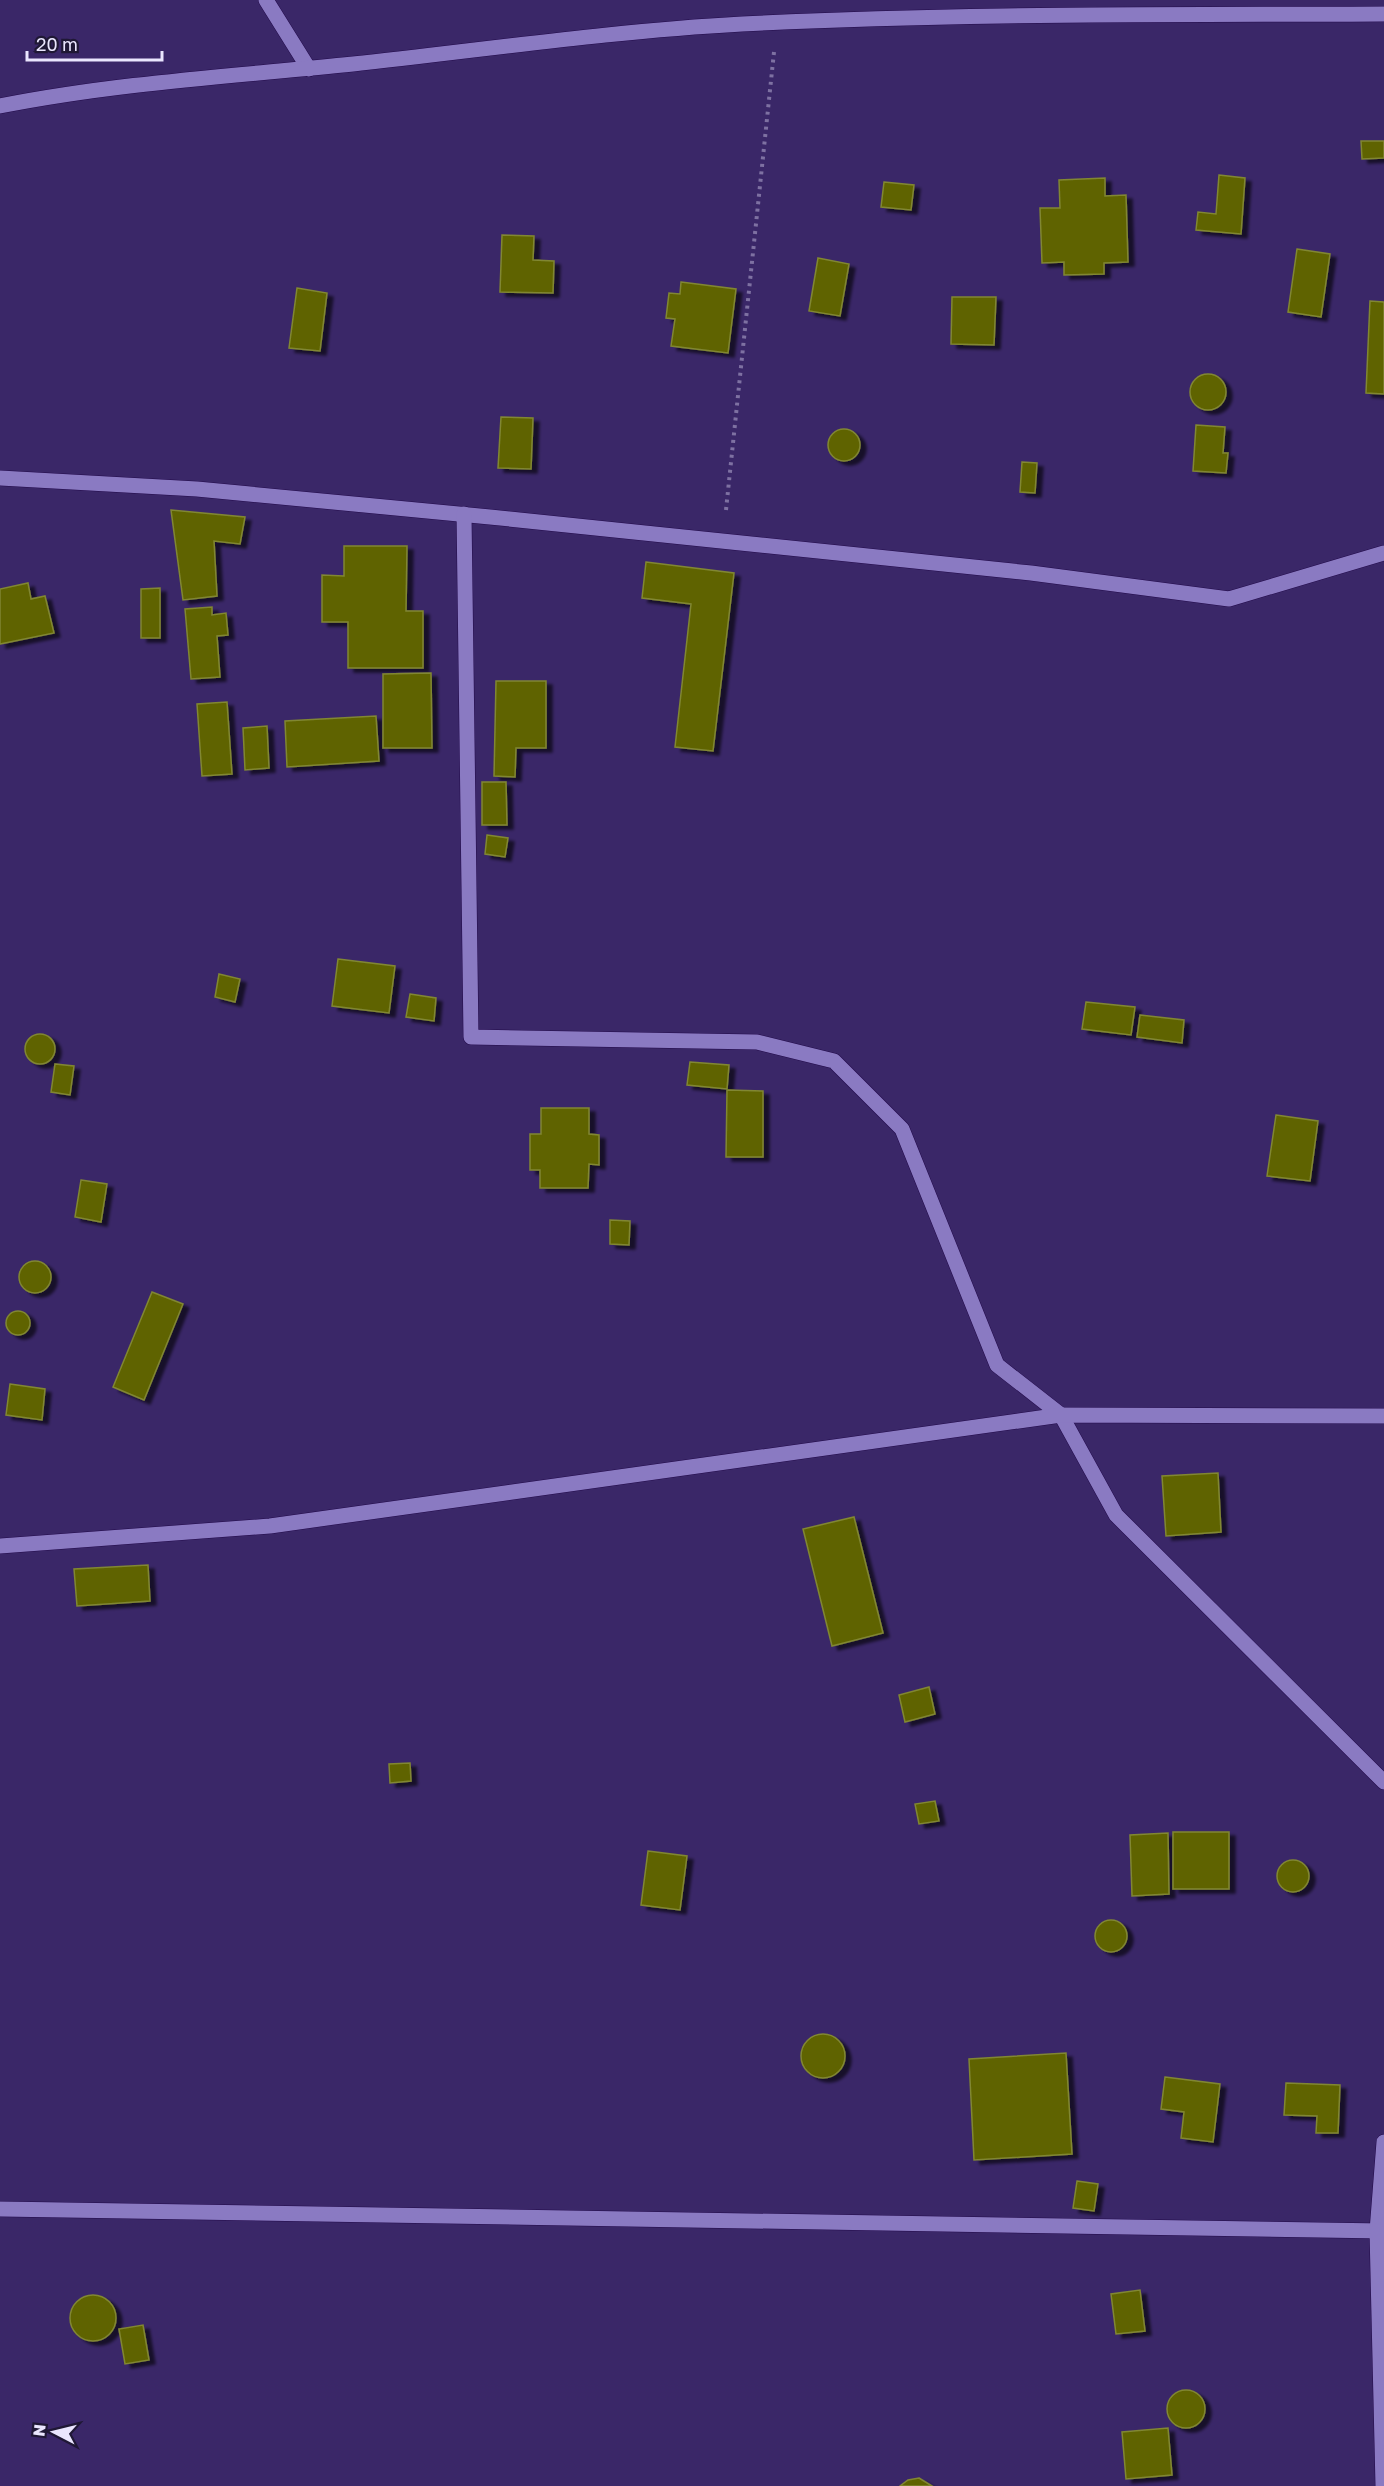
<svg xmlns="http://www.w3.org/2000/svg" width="1384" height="2486" font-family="'Golos Text',sans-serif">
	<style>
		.building { fill: #5f6300; stroke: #818732; stroke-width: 1.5; filter: url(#shadow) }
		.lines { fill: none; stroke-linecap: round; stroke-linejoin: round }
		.minor-casing { stroke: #220a4a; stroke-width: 16 }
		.path { stroke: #7e71a2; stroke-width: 4; stroke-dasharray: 3 4.5; stroke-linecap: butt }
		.minor { stroke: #8a7ac2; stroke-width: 15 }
	</style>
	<defs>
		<filter id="shadow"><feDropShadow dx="6" dy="4" stdDeviation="1.5" flood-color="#0009"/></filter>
	</defs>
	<rect width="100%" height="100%" fill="#3a2768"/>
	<g class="building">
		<polygon points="1361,141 1384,141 1384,158 1362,159"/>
		<polygon points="1219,175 1245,178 1241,234 1196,230 1198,212 1216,214"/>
		<polygon points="1105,178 1105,196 1126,195 1128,262 1104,263 1104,274 1064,275 1064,262 1042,263 1040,208 1060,208 1059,180"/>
		<polygon points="884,182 914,185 911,210 881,207"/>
		<polygon points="502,235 534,236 533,260 554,261 553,293 500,292"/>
		<polygon points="1297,249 1330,254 1321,317 1288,312"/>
		<polygon points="818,258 849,264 840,316 809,311"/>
		<polygon points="681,282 736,289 728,353 671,346 675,319 666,318 669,293 680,294"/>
		<polygon points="297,288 327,293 320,351 289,348"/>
		<polygon points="952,297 996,297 994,345 951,344"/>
		<polygon points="1370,301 1384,302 1384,394 1366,393"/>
		<circle cx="1208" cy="392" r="18"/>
		<polygon points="501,417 533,418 531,469 498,468"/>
		<polygon points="1196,425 1225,427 1223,453 1228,453 1226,473 1193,471"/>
		<circle cx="844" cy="445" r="16"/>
		<polygon points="1022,462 1037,463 1035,493 1020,492"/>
		<polygon points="171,510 245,517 240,544 214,541 217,596 183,600"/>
		<polygon points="344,546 407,546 406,611 423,611 423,668 348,668 348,622 322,622 322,575 344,576"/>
		<polygon points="646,562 734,573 713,751 675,747 691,604 642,598"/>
		<polygon points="28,583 31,599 45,596 54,633 0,644 0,589"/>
		<polygon points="160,588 160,638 141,638 141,589"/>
		<polygon points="212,607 212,615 226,613 228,635 217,636 220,677 191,679 185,609"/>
		<polygon points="431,673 432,748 383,748 383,674"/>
		<polygon points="496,681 546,681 546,748 516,748 515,777 494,776"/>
		<polygon points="227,702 232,774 202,776 197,704"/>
		<polygon points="376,716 379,761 287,767 285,721"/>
		<polygon points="267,726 269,768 245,770 243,728"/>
		<polygon points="482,782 506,782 507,825 482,825"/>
		<polygon points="487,835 508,838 505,857 485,854"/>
		<polygon points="338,959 395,966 389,1013 332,1006"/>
		<polygon points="219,974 240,979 235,1002 215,997"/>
		<polygon points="410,994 436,998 434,1021 406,1017"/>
		<polygon points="1086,1002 1135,1007 1131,1035 1082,1029"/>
		<polygon points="1140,1015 1184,1020 1182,1043 1137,1037"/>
		<circle cx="40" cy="1049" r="15"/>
		<polygon points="690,1062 729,1065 727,1089 687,1085"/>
		<polygon points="55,1064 74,1066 70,1095 51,1092"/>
		<polygon points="727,1090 763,1091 763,1157 726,1157"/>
		<polygon points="541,1108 589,1108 589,1134 599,1135 599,1165 589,1164 588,1188 540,1188 540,1170 530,1170 530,1134 541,1134"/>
		<polygon points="1276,1115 1318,1121 1310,1181 1267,1176"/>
		<polygon points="81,1180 107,1184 101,1222 75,1217"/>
		<polygon points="610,1220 630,1221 629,1245 610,1244"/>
		<circle cx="35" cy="1277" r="16"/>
		<polygon points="152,1292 183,1304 144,1400 113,1387"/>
		<circle cx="18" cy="1323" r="12"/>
		<polygon points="10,1384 45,1389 42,1420 6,1415"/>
		<polygon points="1218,1473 1221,1532 1166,1536 1162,1476"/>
		<polygon points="854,1517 883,1633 832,1646 803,1529"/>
		<polygon points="148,1565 150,1601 77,1606 74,1569"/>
		<polygon points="929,1687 935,1714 905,1722 899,1695"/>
		<polygon points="410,1763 411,1781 390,1783 389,1764"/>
		<polygon points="935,1801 939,1821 919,1824 915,1804"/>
		<rect x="1173" y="1832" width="56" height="57"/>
		<polygon points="1168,1833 1169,1894 1132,1896 1130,1835"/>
		<polygon points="648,1851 687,1856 680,1910 641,1905"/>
		<circle cx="1293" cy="1876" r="16"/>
		<circle cx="1111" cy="1936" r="16"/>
		<circle cx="823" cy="2056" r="22"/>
		<polygon points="1066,2053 1072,2154 974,2160 969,2059"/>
		<polygon points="1165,2077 1220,2084 1213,2142 1181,2138 1184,2112 1161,2109"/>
		<polygon points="1286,2083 1340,2085 1338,2133 1316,2133 1317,2116 1284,2115"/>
		<polygon points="1077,2181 1098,2184 1094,2211 1073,2208"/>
		<polygon points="1140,2290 1145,2331 1116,2334 1111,2294"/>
		<circle cx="93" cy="2318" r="23"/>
		<polygon points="143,2325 149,2360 125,2364 119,2329"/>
		<circle cx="1186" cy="2409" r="19"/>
		<polygon points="1168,2428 1172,2475 1126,2479 1122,2432"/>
		<polygon points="919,2478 932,2486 900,2486 908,2480"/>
	</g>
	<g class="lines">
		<g class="minor-casing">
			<g id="minor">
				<polyline points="266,0 309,69"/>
				<path d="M0 106C116 83 235 76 353 64 483 50 612 31 742 24 956 13 1170 15 1384 14"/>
				<polyline points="0,478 197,489 490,517 1031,573 1229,599 1384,553"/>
				<polyline points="464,514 471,1037 757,1042 834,1061 902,1129 997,1365 1061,1415 1116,1515 1384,1782"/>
				<polyline points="0,1546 270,1526 1061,1415 1384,1416"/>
				<polyline points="0,2209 1384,2231"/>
				<polyline points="1383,2486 1377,2231 1384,2142"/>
			</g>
		</g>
		<polyline class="path" points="726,510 774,52"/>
		<use href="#minor" class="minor"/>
	</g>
	<g transform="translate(54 2432) rotate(277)" stroke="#1f1835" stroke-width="4.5" paint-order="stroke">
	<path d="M0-4.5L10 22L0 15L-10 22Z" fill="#eae6fe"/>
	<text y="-9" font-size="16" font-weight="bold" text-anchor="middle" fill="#eae6fe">N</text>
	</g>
	<path d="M27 51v9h135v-9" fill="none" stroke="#eae6fe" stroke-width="3"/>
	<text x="36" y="51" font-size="18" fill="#eae6fe" stroke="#1f1835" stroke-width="4.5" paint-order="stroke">20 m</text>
</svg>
